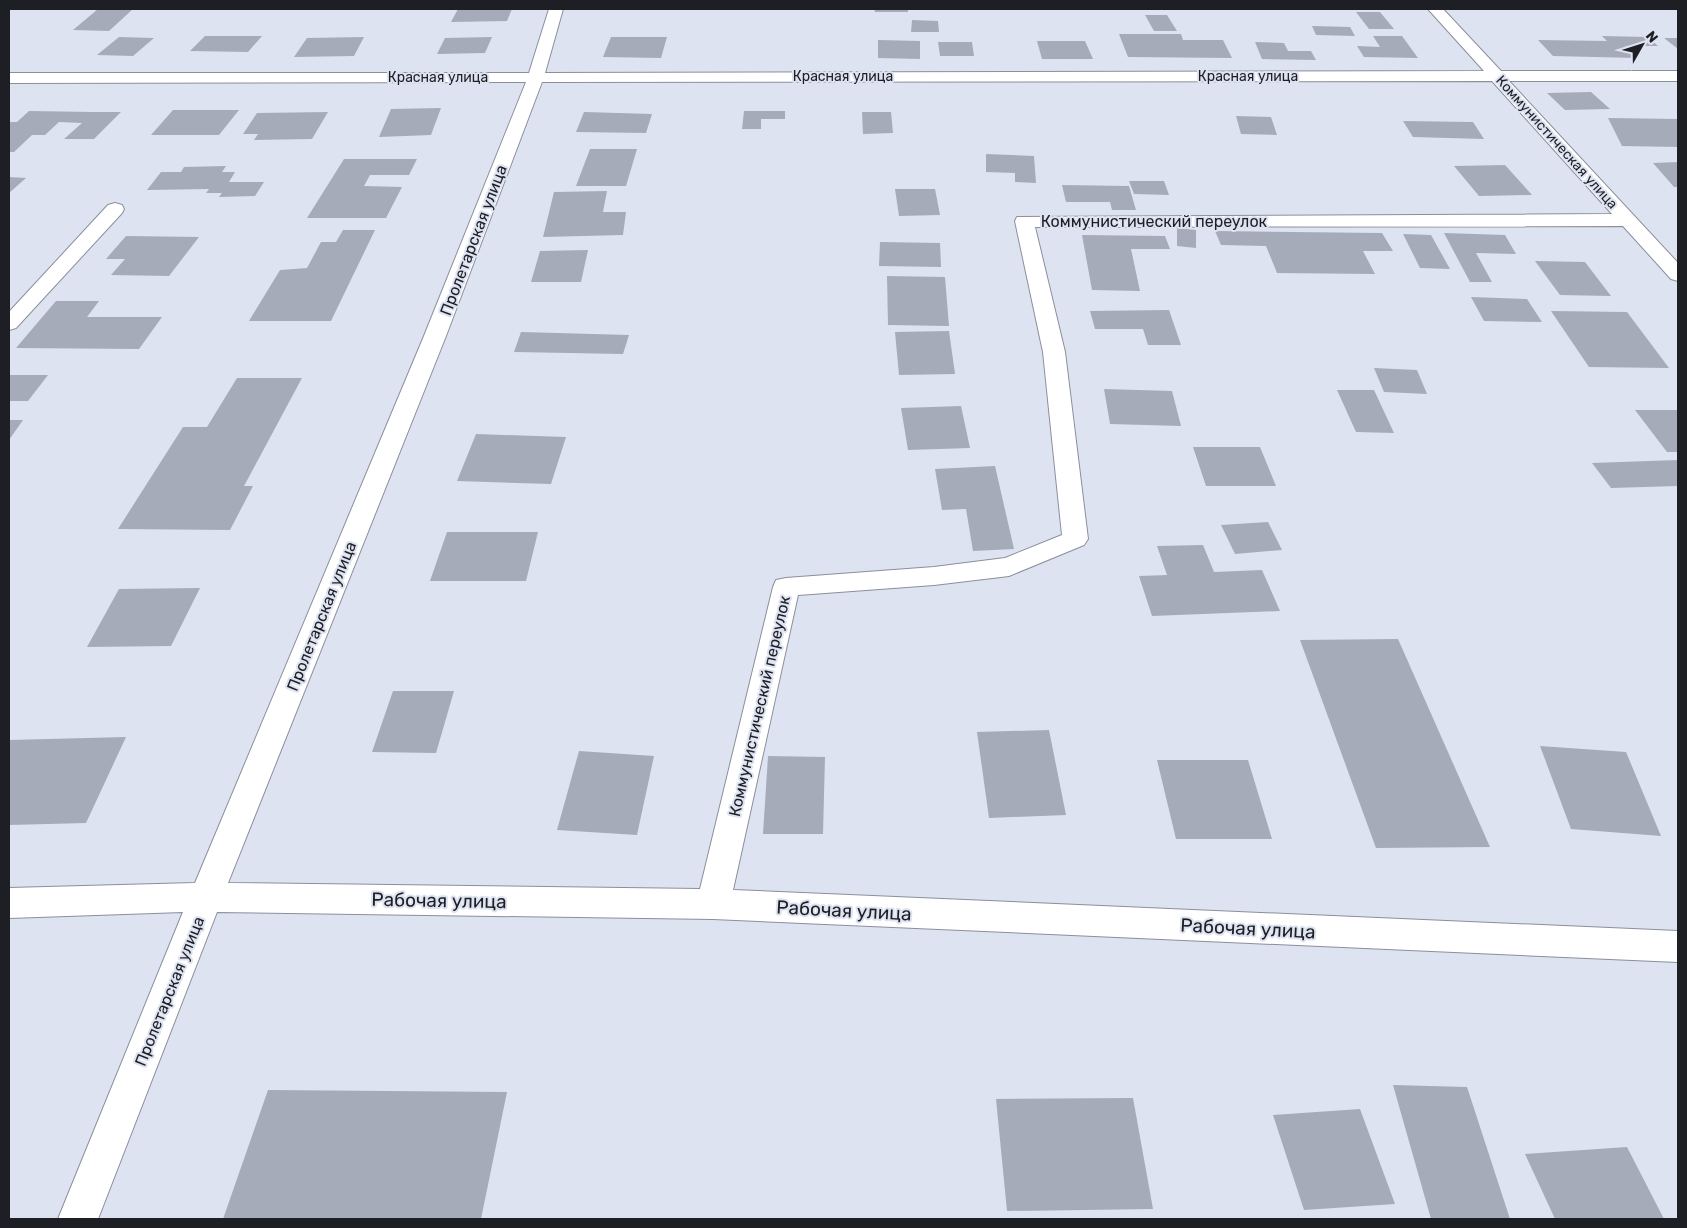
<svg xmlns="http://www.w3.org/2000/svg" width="1687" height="1228" font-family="Rubik,sans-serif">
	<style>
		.building { fill: #a6abb9 }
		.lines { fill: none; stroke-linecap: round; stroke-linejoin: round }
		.minor-casing { stroke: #8b8f9c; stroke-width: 2 }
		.minor { fill: #fff; fill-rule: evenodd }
		.labels { text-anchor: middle; stroke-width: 4; stroke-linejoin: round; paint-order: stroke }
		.far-street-label { font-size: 14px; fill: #1e1f24; stroke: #dee3f1 }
		.street-label { font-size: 16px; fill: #1e1f24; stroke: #dee3f1 }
		.near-street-label { font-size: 19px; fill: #1e1f24; stroke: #dee3f1 }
	</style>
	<rect width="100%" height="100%" fill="#dee3f1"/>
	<g class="building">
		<polygon points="98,9 133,9 109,31 73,30"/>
		<polygon points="458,9 512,9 507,21 451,22"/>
		<polygon points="874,9 908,9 908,12 875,12"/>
		<polygon points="1356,12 1380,12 1394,29 1369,29"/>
		<polygon points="1145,15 1167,15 1177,31 1154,31"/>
		<polygon points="912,20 938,21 939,32 911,32"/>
		<polygon points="1312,26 1350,27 1355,36 1316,35"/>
		<polygon points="1119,34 1181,34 1183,40 1223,40 1232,58 1128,57"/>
		<polygon points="205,36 262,36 248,52 190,51"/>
		<polygon points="1373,36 1402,36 1418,58 1364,57 1357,46 1380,47"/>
		<polygon points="1602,36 1648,37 1658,46 1625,46 1637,58 1553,56 1538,40 1607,41"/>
		<polygon points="119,37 154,38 133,56 97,55"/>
		<polygon points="364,37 354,56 294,57 307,38"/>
		<polygon points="492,37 485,53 437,54 445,38"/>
		<polygon points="611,37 667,37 661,58 603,57"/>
		<polygon points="1664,38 1678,38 1678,49"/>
		<polygon points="878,40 920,41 920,59 878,58"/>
		<polygon points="1037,41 1085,41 1093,59 1042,59"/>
		<polygon points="938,42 972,42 974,56 940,56"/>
		<polygon points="1255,42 1284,43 1288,51 1311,51 1316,60 1262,59"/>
		<polygon points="1591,92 1610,109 1565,110 1547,93"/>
		<polygon points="441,108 431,135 379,137 391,109"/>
		<polygon points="173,110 239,110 219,135 151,135"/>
		<polygon points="29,111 93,112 121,112 94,139 64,139 82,123 59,122 45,135 32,135 14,152 9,152 9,122 17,122"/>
		<polygon points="744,111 785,111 785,119 761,119 761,129 742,129"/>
		<polygon points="328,112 312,139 254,140 258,134 243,134 257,113"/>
		<polygon points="584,112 652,114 646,133 576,132"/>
		<polygon points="862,112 891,112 893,133 863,134"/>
		<polygon points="1236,116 1271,117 1277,135 1241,134"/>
		<polygon points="1608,118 1678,119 1678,147 1622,146"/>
		<polygon points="1403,121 1473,122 1484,139 1413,137"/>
		<polygon points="590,149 637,149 626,186 576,186"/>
		<polygon points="986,154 1034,156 1036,183 1015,182 1015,173 986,172"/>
		<polygon points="344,159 417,159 409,175 370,175 364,186 402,187 386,218 307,218"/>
		<polygon points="1678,162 1678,187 1674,187 1653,163"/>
		<polygon points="1505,165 1532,195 1479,196 1454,166"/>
		<polygon points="226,166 222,172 235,172 229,182 264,182 255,196 219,197 222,193 206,193 209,189 147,190 161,172 181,172 184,167"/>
		<polygon points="9,177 26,178 9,193"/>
		<polygon points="1129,181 1164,181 1169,195 1134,194"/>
		<polygon points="1062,185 1129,186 1136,210 1112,210 1110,202 1066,202"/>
		<polygon points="895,189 935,189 940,215 899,216"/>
		<polygon points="607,191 603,212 626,212 623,235 543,237 554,192"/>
		<polygon points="1177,228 1196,230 1196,248 1177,246"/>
		<polygon points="343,230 375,230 331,321 249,321 280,270 307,268 321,242 336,242"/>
		<polygon points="1215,231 1382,233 1393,251 1363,251 1375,274 1277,273 1266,246 1221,245"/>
		<polygon points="1444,233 1505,235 1516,254 1476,253 1492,282 1470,282"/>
		<polygon points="1403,234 1431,235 1450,269 1420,268"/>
		<polygon points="1082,235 1165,236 1170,249 1131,249 1140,291 1092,290"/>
		<polygon points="126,236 199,237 169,276 111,275 125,259 106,259"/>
		<polygon points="880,242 940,243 941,267 879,266"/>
		<polygon points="588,250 581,282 531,282 540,251"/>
		<polygon points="1535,261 1585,262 1611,296 1560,295"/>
		<polygon points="887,276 945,277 949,326 888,325"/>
		<polygon points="1471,297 1527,299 1542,322 1484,321"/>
		<polygon points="56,301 99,301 87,317 162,317 139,349 16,348"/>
		<polygon points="1169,310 1181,345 1148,345 1143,329 1095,329 1090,311"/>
		<polygon points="1551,311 1627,312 1669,368 1589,367"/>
		<polygon points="949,331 955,374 899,375 895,332"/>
		<polygon points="521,332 629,335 623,354 514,352"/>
		<polygon points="1374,368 1417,370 1427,394 1384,392"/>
		<polygon points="9,375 48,375 28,401 9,401"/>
		<polygon points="237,378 302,378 244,486 253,486 230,530 118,529 183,427 207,427"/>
		<polygon points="1104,389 1172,391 1181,426 1110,424"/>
		<polygon points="1337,390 1374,390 1394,433 1356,432"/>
		<polygon points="961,406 970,448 908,450 901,408"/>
		<polygon points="1635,410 1678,410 1678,452 1667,452"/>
		<polygon points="9,420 23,420 9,440"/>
		<polygon points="476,434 566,437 551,484 457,481"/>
		<polygon points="1193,447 1260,447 1276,486 1206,486"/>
		<polygon points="1678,460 1678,486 1611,488 1592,463"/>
		<polygon points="995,466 1014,549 973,551 966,509 942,510 935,469"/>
		<polygon points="1268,522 1282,550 1235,554 1221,525"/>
		<polygon points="447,532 538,532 526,581 430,581"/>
		<polygon points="1203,545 1214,572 1262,570 1280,611 1152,616 1139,576 1167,575 1157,546"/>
		<polygon points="200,588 171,646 87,647 119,589"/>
		<polygon points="1398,639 1490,847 1376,848 1300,640"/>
		<polygon points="393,691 454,691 436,753 372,752"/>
		<polygon points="1049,730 1066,815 989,818 977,732"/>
		<polygon points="126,737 86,823 9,825 9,740"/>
		<polygon points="1540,746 1626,752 1661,836 1571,829"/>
		<polygon points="579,751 654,756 637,835 557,830"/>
		<polygon points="768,756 825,757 823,834 763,834"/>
		<polygon points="1157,760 1248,760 1272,839 1176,839"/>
		<polygon points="1393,1085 1467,1087 1510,1219 1431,1219"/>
		<polygon points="268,1090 507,1092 481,1219 223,1219"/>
		<polygon points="1133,1098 1153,1209 1007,1211 996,1099"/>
		<polygon points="1360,1109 1395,1204 1304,1210 1273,1115"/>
		<polygon points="1627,1147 1664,1219 1555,1219 1525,1154"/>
	</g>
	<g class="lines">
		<g class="minor-casing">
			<g id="minor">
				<path d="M549 9H563L545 73 1484 71 1428 9H1443L1501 71H1678V81H1509L1678 263V281L1671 279 1623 226 1035 227 1065 352 1088 539 1084 545 1009 576 934 585 798 595 733 890 1678 931V962L713 919 217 912 98 1219H58L183 912 9 918V888L195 883 424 336 526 82 9 83V73H529ZM1492 81 1612 214 1017 217 1015 221 1043 352 1062 535 1005 558 934 567 786 578 776 580 773 587 700 889 228 883 446 336 542 82Z"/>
				<polygon points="115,203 122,205 124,209 122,213 16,328 9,330 9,312 108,205"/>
			</g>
		</g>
		<use href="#minor" class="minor"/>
	</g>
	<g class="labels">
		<g class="far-street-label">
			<text x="843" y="81">Красная улица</text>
			<text x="1248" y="81">Красная улица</text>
			<text x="438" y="82">Красная улица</text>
			<text transform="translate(1557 142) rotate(48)" y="5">Коммунистическая улица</text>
		</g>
		<g class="street-label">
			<text x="1154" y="227">Коммунистический переулок</text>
			<text transform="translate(473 240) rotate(-69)" y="6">Пролетарская улица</text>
			<text transform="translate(321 616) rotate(-68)" y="6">Пролетарская улица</text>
			<text transform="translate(759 706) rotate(-77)" y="6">Коммунистический переулок</text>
			<text transform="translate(169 991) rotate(-68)" y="6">Пролетарская улица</text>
		</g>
		<g class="near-street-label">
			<text transform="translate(439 900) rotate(1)" y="7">Рабочая улица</text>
			<text transform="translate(844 910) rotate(3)" y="7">Рабочая улица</text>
			<text transform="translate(1248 928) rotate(3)" y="7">Рабочая улица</text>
		</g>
	</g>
	<rect width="1687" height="1228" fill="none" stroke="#1e1f24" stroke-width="20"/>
	<g transform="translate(1642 45) rotate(51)" stroke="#dee3f1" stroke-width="4" paint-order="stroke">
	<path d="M0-4L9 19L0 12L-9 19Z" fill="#1e1f24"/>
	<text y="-8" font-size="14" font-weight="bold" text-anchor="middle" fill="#1e1f24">N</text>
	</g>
</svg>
